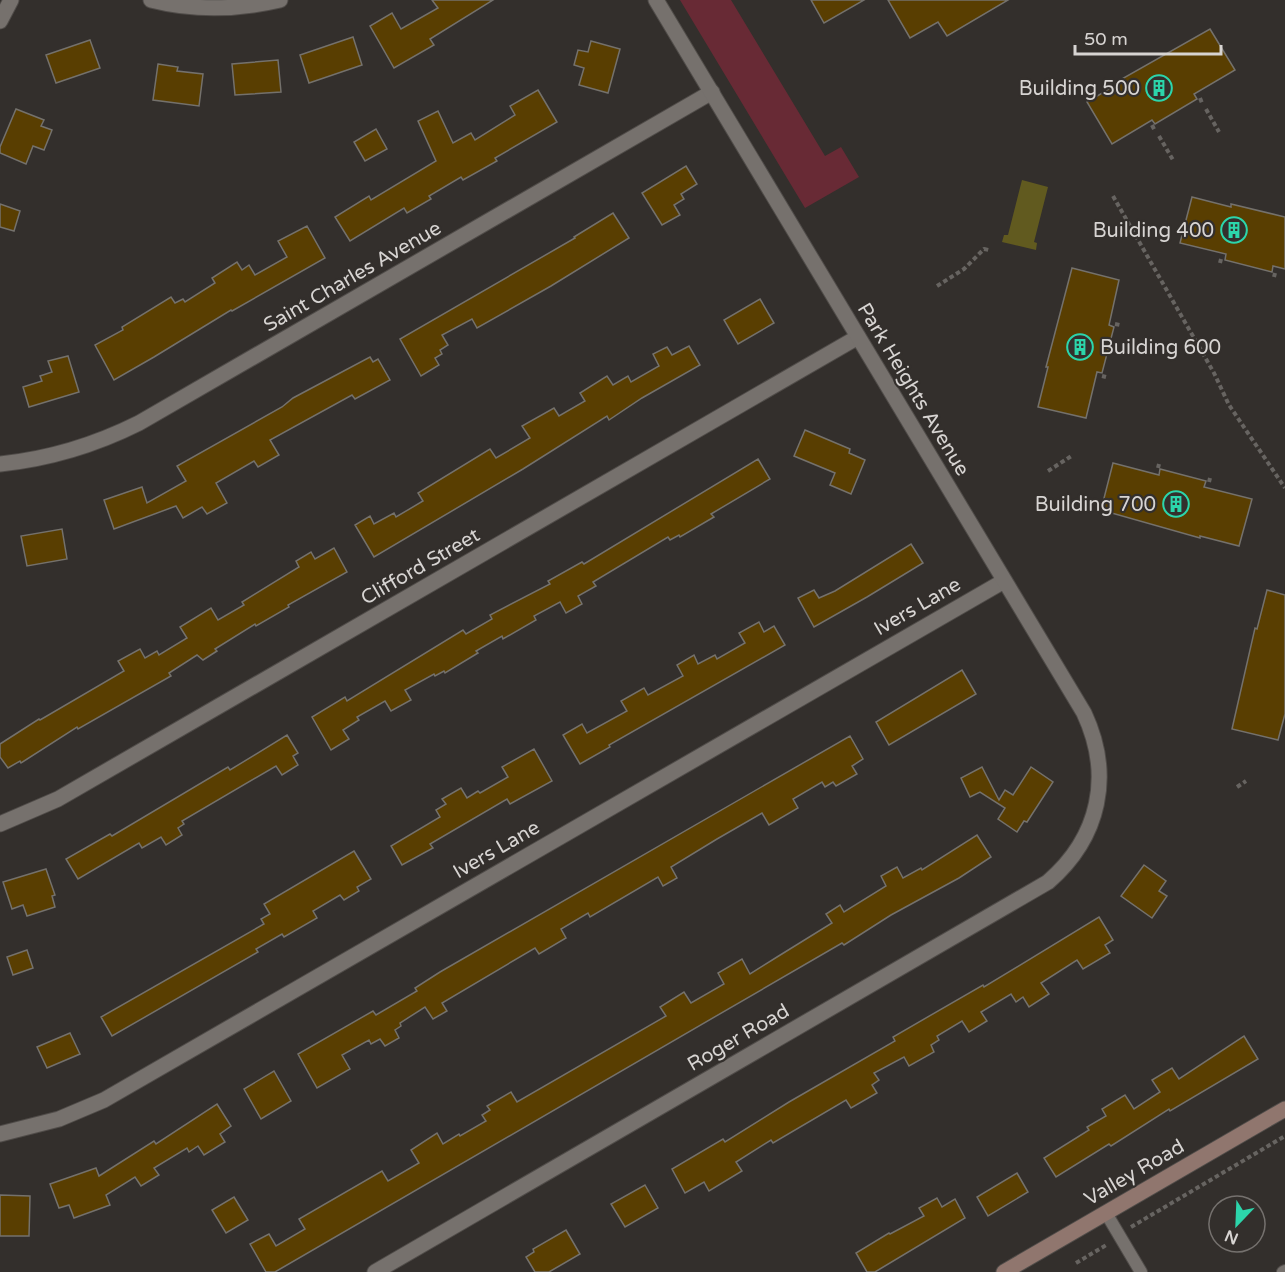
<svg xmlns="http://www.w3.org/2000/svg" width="1285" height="1272" font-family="'Varela Round',sans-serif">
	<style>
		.green { fill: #682a35 }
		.water { fill: #615a1f }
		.building { fill: #593e01; stroke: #74716c; stroke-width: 1.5 }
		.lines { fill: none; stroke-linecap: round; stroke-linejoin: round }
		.lane-casing { stroke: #504c49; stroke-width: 14 }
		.street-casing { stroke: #504c49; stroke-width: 17 }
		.secondary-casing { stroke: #504c49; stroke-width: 17 }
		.path { stroke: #676461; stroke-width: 4; stroke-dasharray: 4.5 3; stroke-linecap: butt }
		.lane { stroke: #76716d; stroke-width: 12 }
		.street { stroke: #76716d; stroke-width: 15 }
		.secondary { stroke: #90766e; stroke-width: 15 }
		.labels { text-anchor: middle; stroke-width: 4.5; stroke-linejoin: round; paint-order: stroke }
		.poi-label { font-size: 20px; fill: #d7d4d2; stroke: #332f2c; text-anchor: end }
		.street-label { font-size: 20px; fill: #d7d4d2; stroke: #332f2c }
	</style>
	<rect width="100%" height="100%" fill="#332f2c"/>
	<polygon class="green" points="680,0 731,0 825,156 841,147 859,177 805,208"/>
	<polygon class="water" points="1022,180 1048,187 1034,242 1037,243 1036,250 1002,242 1004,235 1008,235"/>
	<g class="building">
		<polygon points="432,0 493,0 430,39 434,45 394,68 370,26 392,13 401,29 438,8"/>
		<polygon points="811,0 864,0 824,23"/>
		<polygon points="888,0 1008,0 947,36 938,22 910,38"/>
		<polygon points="1210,29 1235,70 1194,94 1197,99 1155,124 1152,120 1112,144 1087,102 1121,82 1120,80"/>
		<polygon points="353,37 362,65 309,83 300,55"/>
		<polygon points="90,40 100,68 56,83 46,55"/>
		<polygon points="591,41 620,49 608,93 579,85 584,68 574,65 578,50 588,52"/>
		<polygon points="278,60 281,92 235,95 232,64"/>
		<polygon points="158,64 178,67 177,71 203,74 199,106 153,100"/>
		<polygon points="538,90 557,122 495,158 497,161 463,180 461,177 429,196 431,199 407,213 404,208 350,241 335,217 369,196 371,200 436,161 418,121 438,111 453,143 471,133 475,140 515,115 510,106"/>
		<polygon points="16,109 44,120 41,126 52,130 44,150 33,146 26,164 0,153 0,147"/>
		<polygon points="376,129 387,149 365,161 354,142"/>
		<polygon points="686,166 697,184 681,194 684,199 674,205 680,215 662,225 642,193"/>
		<polygon points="1192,197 1231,207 1231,204 1285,217 1285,269 1273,266 1272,272 1225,260 1226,254 1180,243"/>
		<polygon points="0,204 20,211 14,231 0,227"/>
		<polygon points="613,213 629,238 551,286 477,328 472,319 442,335 448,345 440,350 442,354 435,358 439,365 421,376 400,339 575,238 574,237"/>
		<polygon points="307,226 325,258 232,311 231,310 154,357 114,380 95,345 123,330 122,327 171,297 175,303 183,299 185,302 215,283 212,278 237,262 242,270 249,265 255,275 287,257 278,241"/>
		<polygon points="1072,268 1119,280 1109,325 1114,327 1102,373 1097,372 1086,418 1038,407 1048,367 1046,367"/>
		<polygon points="760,299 774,323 738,344 724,320"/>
		<polygon points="689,346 700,365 642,398 609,420 607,416 523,469 374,557 355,525 370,516 374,524 394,513 396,517 423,501 418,493 490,449 496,458 530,438 522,426 554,408 559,416 585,401 580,393 607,376 613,385 628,376 631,382 659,366 653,354 667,347 672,355"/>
		<polygon points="68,356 79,392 29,407 23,387 42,381 40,376 52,372 48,361"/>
		<polygon points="370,357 373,362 378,359 390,380 355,399 352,395 270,440 279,455 258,467 254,461 216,483 227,503 207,514 202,507 183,518 176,506 114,529 104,500 142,487 147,503 186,481 177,466 282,407 293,398"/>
		<polygon points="805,430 850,449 849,453 865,460 851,494 830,485 835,473 794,456"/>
		<polygon points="758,459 770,479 711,514 714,517 680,537 679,535 670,540 668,537 593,582 596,586 578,596 582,604 566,613 560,602 534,616 536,620 503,639 502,636 476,651 478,653 445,673 444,671 435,676 434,674 405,690 411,700 391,711 385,701 357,717 359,720 343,730 349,739 331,750 312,717 345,697 347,701 463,630 466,634 492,619 490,615 550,584 548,581 582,562 584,564"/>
		<polygon points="1113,463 1159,475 1160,469 1206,481 1204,487 1252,499 1239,546 1200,536 1200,538 1101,510"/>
		<polygon points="62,529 67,559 27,566 21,536"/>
		<polygon points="911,544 923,563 867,597 814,627 798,598 814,590 819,598 835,591"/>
		<polygon points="334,548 347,572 288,605 289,607 256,626 255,624 215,649 217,651 203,660 197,655 169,673 171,676 78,729 77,727 21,763 20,761 8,768 0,757 0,744 39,719 40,720 124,671 118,661 140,649 145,658 157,651 159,655 187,638 180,627 211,608 218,620 244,605 242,602 299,567 296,561 311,552 315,559"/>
		<polygon points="1267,590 1285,595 1285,714 1278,740 1232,729 1255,628 1257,629"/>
		<polygon points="759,622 764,632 774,626 785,645 609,745 610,747 580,764 563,735 582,724 587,733 627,711 621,701 644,688 648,695 683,676 677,665 694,655 698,664 715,655 717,659 745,643 739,633"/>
		<polygon points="962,670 976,694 889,745 876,722"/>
		<polygon points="287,735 298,753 293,756 298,765 282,775 276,766 182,821 184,824 178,828 182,835 166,845 161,837 142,848 139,843 78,879 66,859 110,834 112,836 228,767 230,770"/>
		<polygon points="850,736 863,759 852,766 857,774 836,786 833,782 825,787 822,782 793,799 798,808 769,825 762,813 717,839 671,867 677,878 663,886 658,877 590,917 588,913 561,929 566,938 539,954 535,948 442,1003 447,1011 433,1019 425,1007 400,1023 401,1026 395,1030 399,1038 385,1046 380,1039 371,1044 369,1040 342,1055 350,1069 317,1088 298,1054 373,1011 376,1015 417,991 415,988 440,972"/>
		<polygon points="534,749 552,781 510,804 507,799 430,844 433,848 402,865 391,846 440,817 436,810 446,804 442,799 461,788 467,798 478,791 480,793 508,777 502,767"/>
		<polygon points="982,767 999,800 1005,790 1013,795 1031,767 1053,782 1027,822 1024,821 1017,832 998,819 1005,808 980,792 970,797 961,778"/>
		<polygon points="977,835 991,857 959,878 891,915 844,945 842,943 275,1272 266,1272 250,1244 269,1234 276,1246 305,1229 299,1219 382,1171 388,1181 419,1163 411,1150 437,1133 443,1144 459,1134 460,1136 486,1121 482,1115 490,1110 487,1106 511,1092 517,1102 666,1016 660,1007 684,992 691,1003 724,984 718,973 742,959 750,974 777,957 832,923 826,914 840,905 844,912 886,886 881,876 897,867 903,878 921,868 922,870"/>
		<polygon points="354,851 371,879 357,887 359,891 344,900 340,895 313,911 317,918 284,937 282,934 256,949 258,952 112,1036 101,1017 264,924 261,919 270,914 264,904"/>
		<polygon points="1144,865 1166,881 1159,891 1167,896 1152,918 1121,896"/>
		<polygon points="46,869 55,895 52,896 55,907 27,916 23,905 12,909 3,882"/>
		<polygon points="1099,917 1113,940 1105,945 1110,953 1083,969 1077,960 1041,983 1049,994 1029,1007 1023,997 1016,1002 1011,994 981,1012 987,1021 969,1032 962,1021 937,1036 939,1040 931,1045 934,1052 909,1066 904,1057 874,1073 879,1080 872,1085 877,1093 851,1108 846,1100 773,1143 771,1140 736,1162 742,1171 709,1191 704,1182 685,1193 672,1169 723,1139 725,1142 789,1102 895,1041 893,1037 983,985 984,987"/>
		<polygon points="27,950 33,968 13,975 7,957"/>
		<polygon points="70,1033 80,1054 47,1068 37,1047"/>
		<polygon points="1244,1036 1258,1059 1170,1111 1169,1109 1111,1146 1109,1144 1056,1177 1044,1158 1089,1130 1087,1127 1106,1116 1102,1109 1125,1095 1134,1109 1160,1092 1152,1080 1172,1068 1179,1079"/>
		<polygon points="274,1071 291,1101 261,1119 244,1089"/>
		<polygon points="217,1104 231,1126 220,1134 225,1142 204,1155 198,1146 189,1152 187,1148 154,1168 159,1175 141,1186 135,1177 106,1195 110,1205 74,1218 69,1205 59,1208 50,1184 96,1168 99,1176 154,1141 156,1144"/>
		<polygon points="1017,1173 1028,1192 988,1216 977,1197"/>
		<polygon points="645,1185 658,1208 625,1227 611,1204"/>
		<polygon points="0,1195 30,1196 29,1236 0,1236"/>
		<polygon points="234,1197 248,1220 226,1233 212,1210"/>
		<polygon points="937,1198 942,1207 955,1199 965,1218 875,1272 867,1272 856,1253 889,1233 890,1234 924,1216 919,1208"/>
		<polygon points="566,1230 580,1254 549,1272 535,1272 526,1257 534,1252 533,1249"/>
	</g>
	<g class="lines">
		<g class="lane-casing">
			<g id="lane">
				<polyline points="1106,1213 1141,1272"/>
				<polyline points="1283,1272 1285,1271"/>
			</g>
		</g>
		<g class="street-casing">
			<g id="street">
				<path d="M151 0C194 11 237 10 280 0"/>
				<polyline points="0,21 11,0"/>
				<path d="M0 464C49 459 95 445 139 423L712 92"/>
				<polyline points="0,824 58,799 858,337"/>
				<polyline points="0,1134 59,1119 104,1100 1004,581"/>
				<path d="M375 1272 1048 882C1100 837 1113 775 1084 713L656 0"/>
			</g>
		</g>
		<g class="secondary-casing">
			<polyline id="secondary" points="1004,1272 1285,1109"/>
		</g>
		<g class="path">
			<polyline points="1200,98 1202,103"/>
			<polyline points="1206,109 1219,132"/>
			<polyline points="1152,125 1155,131"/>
			<polyline points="1159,136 1173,160"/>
			<polyline points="1113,196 1214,373 1229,405 1285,488"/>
			<polyline points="1220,263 1221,259"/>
			<polyline points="1274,277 1275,273"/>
			<polyline points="937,286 964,269 984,249 989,250"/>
			<polyline points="1115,324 1120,325"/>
			<polyline points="1102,376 1106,377"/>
			<polyline points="1158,468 1159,464"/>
			<polyline points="1048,471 1073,455"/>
			<polyline points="1209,482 1210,478"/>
			<polyline points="1237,787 1246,781"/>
			<polyline points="1131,1227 1285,1136"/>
			<polyline points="1076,1263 1108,1244"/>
		</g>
		<use href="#lane" class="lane"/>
		<use href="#street" class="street"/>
		<use href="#secondary" class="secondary"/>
	</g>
	<defs>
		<g id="building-ring" transform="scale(1.35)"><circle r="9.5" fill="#332f2c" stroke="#2cd5ab" stroke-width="1.5"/><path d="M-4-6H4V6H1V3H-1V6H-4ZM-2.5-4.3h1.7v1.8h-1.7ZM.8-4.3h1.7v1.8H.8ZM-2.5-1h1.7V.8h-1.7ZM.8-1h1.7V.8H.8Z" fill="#2cd5ab"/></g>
	</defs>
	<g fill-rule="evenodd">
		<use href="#building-ring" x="1159" y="88"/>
		<use href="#building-ring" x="1234" y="230"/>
		<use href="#building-ring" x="1080" y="347"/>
		<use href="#building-ring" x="1176" y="504"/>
	</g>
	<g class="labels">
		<g class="poi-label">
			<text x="1140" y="95">Building 500</text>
			<text x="1214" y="237">Building 400</text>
			<text x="1100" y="354" text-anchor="start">Building 600</text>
			<text x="1156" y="511">Building 700</text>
		</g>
		<g class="street-label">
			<text transform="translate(352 276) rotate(-30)" y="7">Saint Charles Avenue</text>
			<text transform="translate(914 389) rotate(59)" y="7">Park Heights Avenue</text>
			<text transform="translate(420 566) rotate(-30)" y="7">Clifford Street</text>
			<text transform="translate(917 606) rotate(-30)" y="7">Ivers Lane</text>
			<text transform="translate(496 849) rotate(-30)" y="7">Ivers Lane</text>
			<text transform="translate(738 1037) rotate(-30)" y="7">Roger Road</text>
			<text transform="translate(1134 1172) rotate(-30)" y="7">Valley Road</text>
		</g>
	</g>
	<g transform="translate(1237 1224) rotate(203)"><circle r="28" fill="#332f2c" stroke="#75716e" stroke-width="1.5"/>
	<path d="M0-4.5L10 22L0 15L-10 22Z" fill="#2cd5ab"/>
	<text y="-9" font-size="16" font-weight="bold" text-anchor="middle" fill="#d7d4d2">N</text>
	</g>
	<path d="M1075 45v9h146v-9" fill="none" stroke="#d7d4d2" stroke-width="3"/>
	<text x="1084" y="45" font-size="18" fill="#d7d4d2" stroke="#332f2c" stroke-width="4.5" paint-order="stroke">50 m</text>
</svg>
